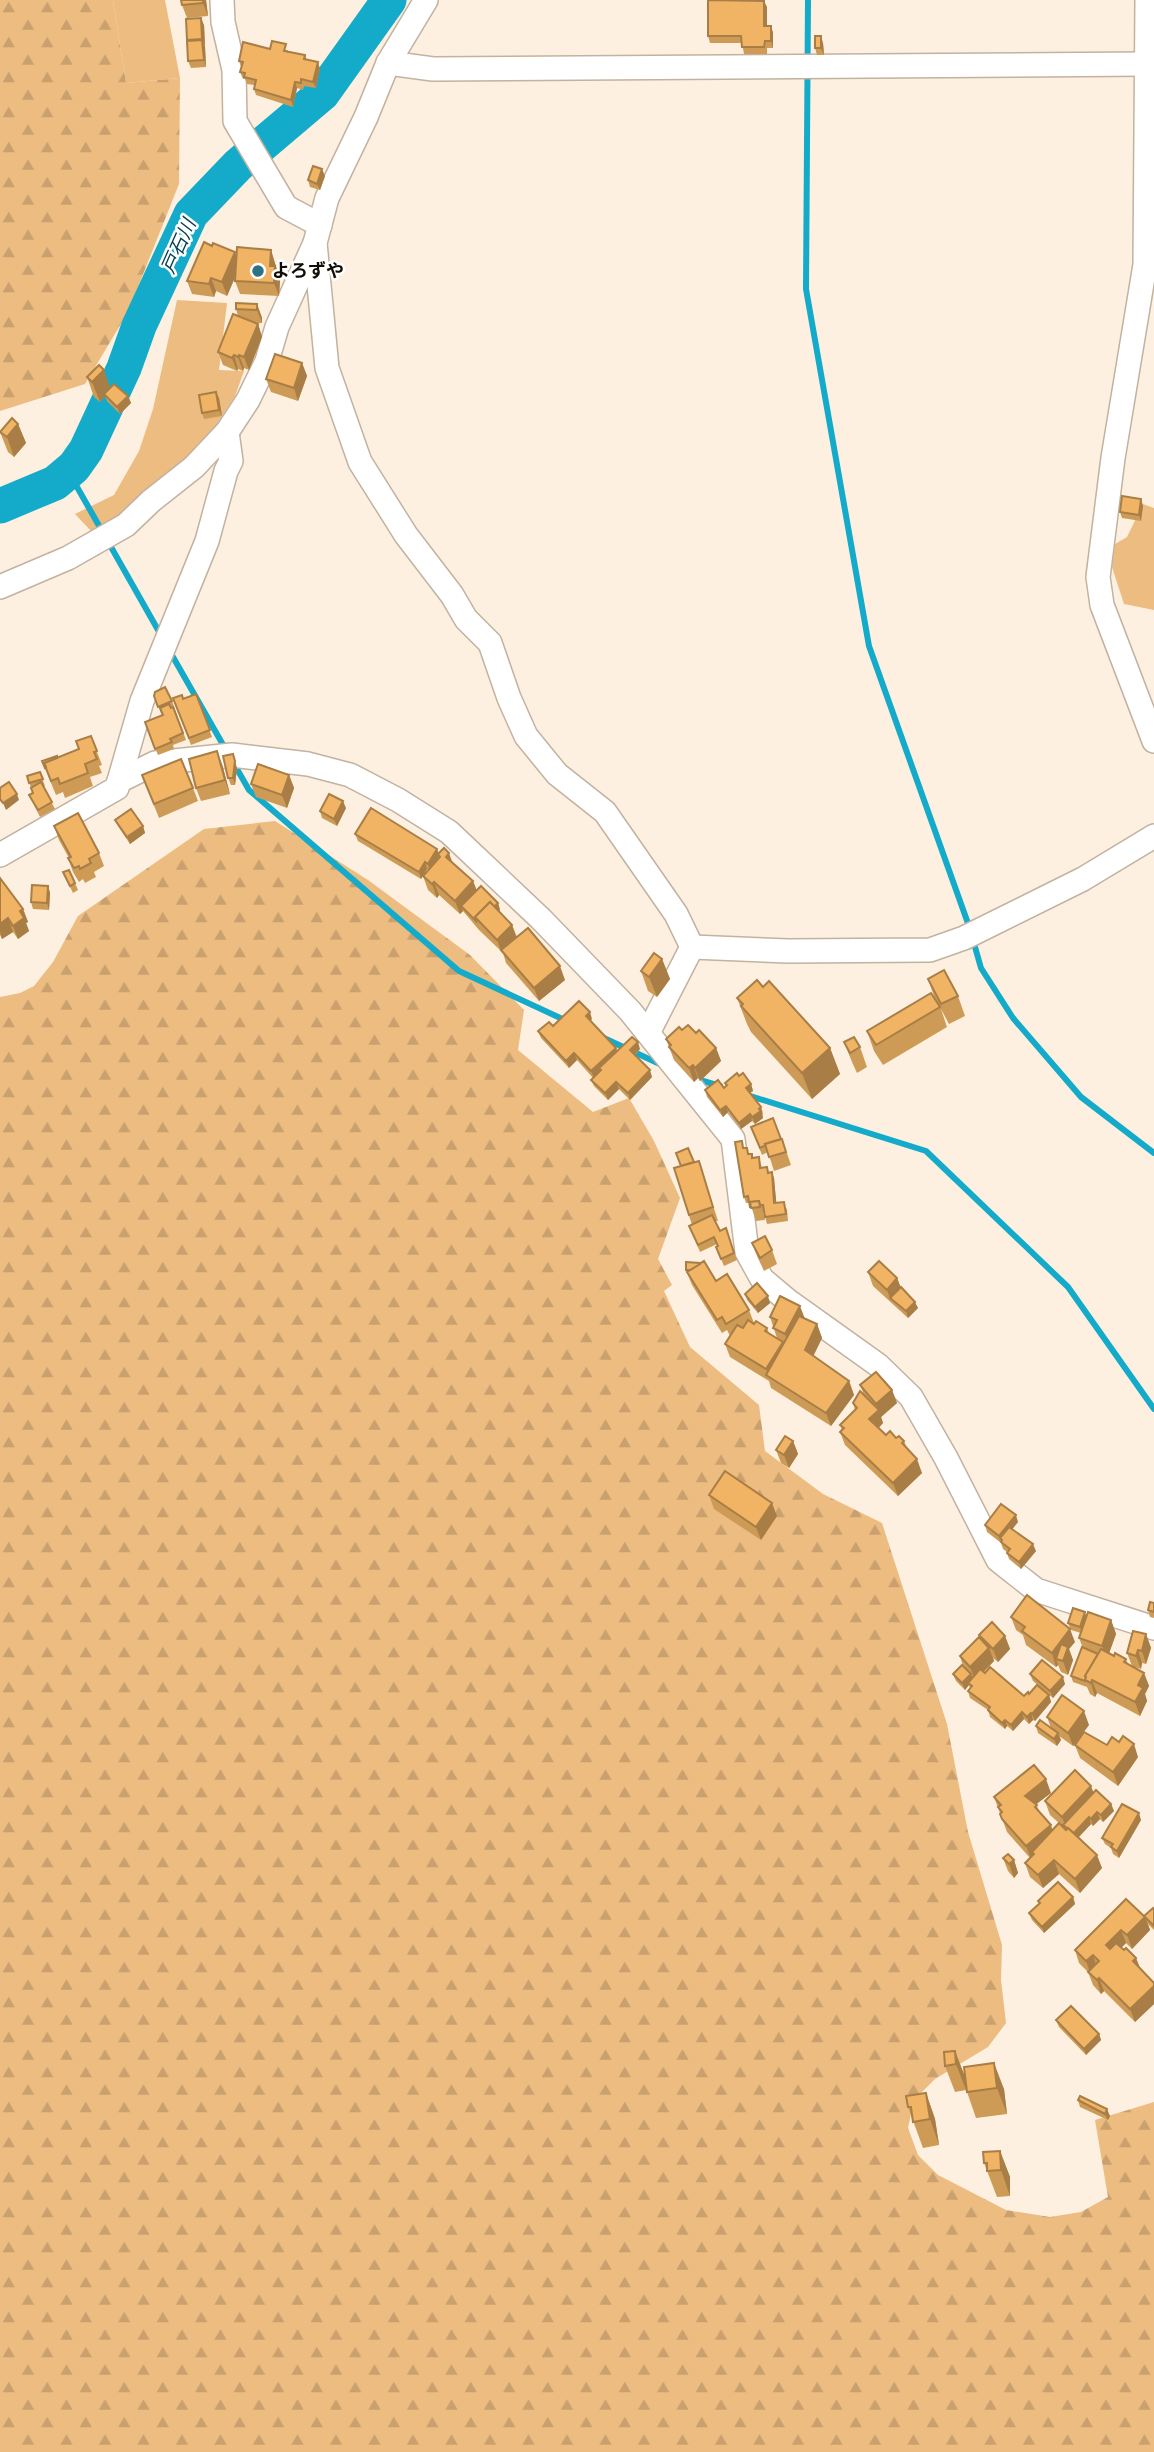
<svg xmlns="http://www.w3.org/2000/svg" width="1154" height="2452" font-family="Literata,'Noto Sans JP',serif">
	<style>
		.green { fill: #ecbc81 }
		.forest { fill: url(#forest-firs) }
		.lines { fill: none; stroke-linecap: round; stroke-linejoin: round }
		.stream { stroke: #14abca; stroke-width: 6 }
		.river { stroke: #14abca; stroke-width: 35 }
		.minor-casing { stroke: #c2b2a0; stroke-width: 26 }
		.minor { stroke: #fff; stroke-width: 23 }
		.wall { fill: #ce9b56 }
		.shaded-wall { fill: #a87e46 }
		.building { fill: #f0b464; stroke: #a87e46; stroke-width: 2 }
		.poi-dot { fill: #2f7283; stroke: #fff; stroke-width: 2.5 }
		.labels { text-anchor: middle; stroke-width: 5; stroke-linejoin: round; paint-order: stroke }
		.poi-label { font-size: 18px; font-weight: bold; fill: #110c06; stroke: #fff; text-anchor: start }
		.water-label { font-size: 19px; font-style: italic; fill: #05414e; stroke: #fff }
	</style>
	<defs>
		<pattern id="forest-firs" width="22" height="20" patternUnits="userSpaceOnUse" patternTransform="scale(1.75)"><rect width="22" height="20" fill="#ecbc81"/><path d="M5 1l3.5 6h-7zM16 11l3.5 6h-7z" fill="#c9a06e"/></pattern>
	</defs>
	<rect width="100%" height="100%" fill="#fdf0e0"/>
	<g class="green">
		<polygon points="113,0 165,0 180,78 126,83"/>
		<polygon points="177,300 227,303 219,370 244,371 235,396 201,448 135,508 92,532 75,514 114,495 139,451 153,409"/>
		<polygon points="1143,504 1154,508 1154,610 1124,604 1112,567 1115,544 1127,537"/>
	</g>
	<g class="forest">
		<polygon points="0,0 113,0 126,83 180,78 179,184 128,312 85,384 0,411"/>
		<polygon points="275,821 368,880 470,955 524,1010 518,1050 593,1112 629,1098 654,1141 680,1198 658,1259 672,1285 664,1291 690,1347 759,1405 765,1451 823,1494 882,1523 947,1724 968,1832 1002,1945 1001,1980 1006,2023 988,2047 935,2079 914,2100 908,2128 918,2155 938,2175 1006,2210 1050,2217 1081,2212 1108,2197 1095,2120 1154,2102 1154,2452 0,2452 0,997 20,993 34,986 53,962 78,916 204,829"/>
	</g>
	<g class="lines">
		<g class="stream">
			<polyline points="808,0 806,289 869,646 970,929"/>
			<polyline points="68,471 162,637"/>
			<polyline points="169,650 226,750"/>
			<polyline points="233,762 249,790 459,971 569,1022"/>
			<polyline points="973,940 981,968 1013,1018 1081,1097 1154,1153"/>
			<polyline points="604,1038 664,1066"/>
			<polyline points="693,1078 720,1086"/>
			<polyline points="747,1095 926,1151 1068,1287 1154,1409"/>
		</g>
		<polyline class="river" points="0,506 55,483 74,467 86,450 124,368 139,326 191,214 238,165 322,94 389,0"/>
		<g class="minor-casing">
			<g id="minor">
				<polyline points="222,0 223,22 234,70 235,121 286,207 320,225"/>
				<polyline points="1147,0 1145,265 1113,458 1098,577 1102,605 1154,741"/>
				<polyline points="388,63 433,69 1146,64"/>
				<polyline points="315,243 327,368 360,462 406,535 452,595 466,619 490,643 509,698 526,736 557,774 605,812 676,914 692,947"/>
				<polyline points="0,587 68,558 126,525 151,501 194,467 227,432 248,400 267,361 277,327 315,243 327,198 366,117 388,63 426,0"/>
				<polyline points="119,781 155,763 232,755 308,764 350,775 398,800 449,832 541,919 630,1011 733,1139 747,1252 762,1279 787,1300 878,1365 911,1397 946,1458 998,1560 1036,1590 1154,1628"/>
				<polyline points="0,855 117,788 142,701 207,541 226,471 231,461 227,432"/>
				<polyline points="692,947 788,951 930,950 964,938 1083,879 1154,836"/>
				<polyline points="648,1033 692,947"/>
			</g>
		</g>
		<use href="#minor" class="minor"/>
	</g>
	<g class="wall">
		<polygon points="181,0 206,0 208,16 187,18 182,5"/>
		<polygon points="767,7 767,26 771,26 773,33 773,48 767,48 767,54 744,54 742,43 710,43 708,36"/>
		<polygon points="204,25 206,67 191,68 188,61 187,40"/>
		<polygon points="823,43 824,55 817,55 815,48"/>
		<polygon points="270,49 288,50 288,51 305,55 307,60 320,69 316,88 304,86 303,90 297,88 293,107 256,95 254,89 254,85 247,84 245,79 243,79 240,72 241,67 239,61"/>
		<polygon points="325,176 320,190 310,187 308,180"/>
		<polygon points="212,246 235,252 236,257 271,250 280,280 279,296 240,294 235,281 235,277 227,296 216,291 214,297 192,294 187,281"/>
		<polygon points="257,304 262,318 262,323 256,323 258,324 262,337 249,370 244,368 243,371 238,369 237,371 223,365 218,352 238,316 236,309"/>
		<polygon points="302,363 307,376 298,401 271,392 266,379"/>
		<polygon points="87,377 128,396 131,403 120,414 107,401 105,396 100,402 94,397"/>
		<polygon points="219,398 222,416 204,419 202,413"/>
		<polygon points="18,424 26,443 14,457 8,452 0,432"/>
		<polygon points="1141,499 1143,506 1141,521 1122,518 1120,512"/>
		<polygon points="196,694 212,737 191,745 173,698 183,699"/>
		<polygon points="154,696 172,701 186,740 173,745 174,749 158,755 145,722 163,715 162,713 161,713"/>
		<polygon points="91,736 102,765 99,766 102,773 90,777 93,786 65,798 63,792 56,795 42,761 57,758 79,749"/>
		<polygon points="222,764 230,794 201,801 196,788"/>
		<polygon points="237,768 235,785 231,785 228,778"/>
		<polygon points="40,772 45,786 43,786 55,809 40,817 29,795 33,794 27,776"/>
		<polygon points="142,775 193,788 198,801 159,818"/>
		<polygon points="289,775 294,788 287,808 256,797 251,784"/>
		<polygon points="346,808 337,826 322,818 320,811"/>
		<polygon points="115,820 143,826 145,833 130,844 118,826"/>
		<polygon points="54,826 99,853 104,866 94,872 96,877 85,883 83,879 79,882 73,872 68,858 69,858 59,840"/>
		<polygon points="355,834 437,849 439,854 453,863 473,881 477,891 498,903 500,910 499,911 512,925 517,937 565,980 539,1001 506,963 503,953 479,930 463,911 460,914 439,895 437,898 428,890 423,876 429,870 427,869 421,879 358,841"/>
		<polygon points="63,872 75,883 78,890 73,893"/>
		<polygon points="0,878 23,909 28,922 26,923 29,931 18,939 13,932 2,939 0,935"/>
		<polygon points="48,886 50,893 49,910 33,909 31,902"/>
		<polygon points="662,959 670,979 657,997 648,991 641,971"/>
		<polygon points="928,979 958,996 965,1016 949,1024 941,1009 947,1027 883,1065 874,1051 867,1031 935,999"/>
		<polygon points="763,987 830,1048 840,1074 812,1099 751,1032 747,1024 737,998"/>
		<polygon points="592,1019 590,1021 616,1048 617,1051 640,1049 635,1055 652,1077 630,1100 619,1089 608,1100 594,1086 591,1080 593,1078 577,1060 569,1068 541,1038 538,1031 553,1026"/>
		<polygon points="682,1030 696,1033 716,1048 721,1061 700,1081 698,1078 694,1082 674,1060 666,1039"/>
		<polygon points="844,1042 860,1047 867,1067 857,1073 852,1062"/>
		<polygon points="739,1076 751,1084 753,1091 750,1093 761,1107 763,1114 762,1115 763,1118 755,1124 752,1121 741,1129 728,1112 723,1117 707,1097 705,1090 724,1088 726,1086 725,1083"/>
		<polygon points="751,1127 782,1139 791,1165 774,1171 768,1152 762,1155"/>
		<polygon points="745,1148 753,1158 759,1157 762,1168 767,1167 769,1172 774,1178 776,1203 787,1209 788,1221 767,1224 764,1212 763,1212 765,1220 756,1221 750,1203 746,1203 744,1197"/>
		<polygon points="699,1161 718,1221 715,1221 720,1231 726,1228 737,1260 724,1266 716,1247 718,1246 717,1244 700,1252 689,1226 692,1225 674,1168"/>
		<polygon points="752,1243 772,1250 777,1264 764,1271 757,1256"/>
		<polygon points="686,1262 716,1281 749,1310 754,1323 767,1328 769,1333 777,1338 770,1317 804,1318 817,1324 822,1338 813,1356 849,1381 854,1395 831,1426 771,1388 769,1381 730,1357 725,1344 730,1336 727,1330 722,1333 692,1285 686,1270"/>
		<polygon points="868,1272 897,1278 901,1288 918,1308 908,1318 873,1286"/>
		<polygon points="745,1294 770,1303 758,1313 747,1300"/>
		<polygon points="860,1385 892,1390 897,1403 881,1417 883,1423 879,1428 886,1435 904,1441 907,1448 922,1473 898,1496 845,1445 840,1432 842,1430 840,1425 855,1410 853,1403 864,1395"/>
		<polygon points="793,1441 798,1454 789,1468 781,1463 776,1450"/>
		<polygon points="709,1495 777,1516 761,1540 714,1509"/>
		<polygon points="1018,1522 1012,1529 1036,1551 1021,1569 1009,1559 1007,1553 1007,1552 1003,1549 1001,1543 987,1532 985,1525"/>
		<polygon points="1154,1603 1154,1618 1150,1617 1148,1610"/>
		<polygon points="1086,1616 1111,1620 1116,1634 1109,1653 1126,1659 1128,1664 1132,1666 1127,1653 1146,1634 1151,1648 1146,1664 1142,1663 1141,1669 1134,1667 1144,1673 1149,1686 1145,1694 1147,1701 1140,1716 1097,1693 1095,1697 1090,1694 1087,1687 1073,1682 1071,1676 1083,1648 1079,1638 1081,1633 1071,1630 1068,1623"/>
		<polygon points="1011,1617 1075,1642 1069,1649 1073,1660 1068,1675 1061,1672 1058,1665 1056,1667 1026,1645 1023,1635 1016,1630"/>
		<polygon points="979,1635 1005,1636 1010,1649 998,1662 993,1658 994,1661 984,1672 1024,1696 1029,1694 1049,1695 1051,1702 1035,1721 1033,1720 1029,1724 1024,1719 1013,1731 1007,1726 1005,1729 990,1717 988,1710 970,1698 968,1691 970,1688 969,1685 965,1690 956,1681 953,1674 963,1666 960,1656 980,1639"/>
		<polygon points="1030,1674 1065,1684 1053,1698 1033,1681"/>
		<polygon points="1047,1717 1089,1725 1073,1746 1059,1736 1061,1740 1057,1746 1038,1733 1036,1726 1051,1728"/>
		<polygon points="1075,1745 1107,1745 1138,1757 1118,1786 1080,1758"/>
		<polygon points="1094,1792 1111,1804 1114,1811 1103,1822 1100,1819 1093,1826 1091,1824 1078,1838 1102,1868 1080,1893 1059,1874 1043,1888 1030,1877 1025,1863 1030,1858 1007,1832 994,1797 1051,1793 1036,1804 1040,1813 1052,1830 1059,1823 1050,1815 1045,1801"/>
		<polygon points="1141,1820 1119,1858 1113,1854 1111,1848 1105,1844 1102,1838"/>
		<polygon points="1003,1858 1014,1860 1018,1873 1014,1878 1008,1871"/>
		<polygon points="1073,1897 1075,1904 1044,1933 1032,1920 1029,1913 1039,1904 1038,1901"/>
		<polygon points="1154,1910 1154,1930 1148,1924 1150,1930 1132,1949 1126,1943 1121,1948 1136,1958 1140,1968 1154,1983 1154,2004 1135,2022 1104,1991 1101,1994 1093,1985 1088,1972 1079,1963 1075,1950 1144,1916"/>
		<polygon points="1056,2020 1099,2034 1101,2040 1086,2055 1059,2027"/>
		<polygon points="955,2051 965,2077 966,2090 955,2092 945,2066"/>
		<polygon points="964,2067 1004,2089 1007,2114 976,2118 967,2092"/>
		<polygon points="926,2093 935,2119 939,2145 923,2148 908,2107"/>
		<polygon points="1078,2100 1110,2116 1108,2120 1080,2107"/>
		<polygon points="1000,2151 1010,2177 1010,2196 997,2197 984,2163"/>
	</g>
	<g class="shaded-wall">
		<polygon points="203,0 206,0 208,16 203,3"/>
		<polygon points="764,1 767,7 767,33 764,26"/>
		<polygon points="201,18 204,25 205,46 202,39"/>
		<polygon points="771,26 773,33 773,48 771,41"/>
		<polygon points="821,36 823,43 824,55 821,48"/>
		<polygon points="202,40 205,47 206,67 204,60"/>
		<polygon points="318,62 320,69 316,88 313,82"/>
		<polygon points="295,82 297,88 293,107 291,100"/>
		<polygon points="322,169 325,176 320,190 317,184"/>
		<polygon points="271,250 280,280 279,296 274,283 270,266"/>
		<polygon points="235,252 240,266 227,296 222,282"/>
		<polygon points="211,278 216,291 214,297 209,284"/>
		<polygon points="257,304 262,318 262,323 257,310"/>
		<polygon points="258,324 262,337 249,370 244,357"/>
		<polygon points="234,355 238,369 237,371 232,358"/>
		<polygon points="239,355 244,368 243,371 238,357"/>
		<polygon points="302,363 307,376 298,401 294,388"/>
		<polygon points="104,370 111,390 100,402 92,382"/>
		<polygon points="216,392 219,398 222,416 219,410"/>
		<polygon points="128,396 131,403 120,414 117,407"/>
		<polygon points="18,424 26,443 14,457 7,437"/>
		<polygon points="1141,499 1143,506 1141,521 1139,515"/>
		<polygon points="217,751 222,764 230,794 225,780"/>
		<polygon points="233,754 237,768 235,785 233,778"/>
		<polygon points="289,775 294,788 287,808 282,795"/>
		<polygon points="17,794 19,800 6,810 3,803"/>
		<polygon points="343,801 346,808 337,826 334,819"/>
		<polygon points="143,826 145,833 130,844 127,837"/>
		<polygon points="437,849 439,856 438,854 439,857 430,870 428,864"/>
		<polygon points="449,853 454,867 446,857"/>
		<polygon points="425,862 427,869 421,879 419,872"/>
		<polygon points="473,881 478,894 461,906 463,911 460,914 455,901"/>
		<polygon points="434,882 439,895 437,898 432,884"/>
		<polygon points="48,886 50,893 49,910 47,903"/>
		<polygon points="498,903 500,910 484,926 479,921"/>
		<polygon points="23,909 28,922 26,923 29,931 18,939 13,926 20,911"/>
		<polygon points="8,918 13,932 2,939 0,932 0,924"/>
		<polygon points="512,925 517,939 501,950 502,954 497,940"/>
		<polygon points="662,959 670,979 657,997 649,977"/>
		<polygon points="560,966 565,980 539,1001 534,988"/>
		<polygon points="590,1012 592,1019 588,1023 586,1016"/>
		<polygon points="638,1042 640,1049 632,1057 630,1050"/>
		<polygon points="616,1048 618,1054 599,1068 600,1071 594,1078 591,1071"/>
		<polygon points="716,1048 721,1061 700,1081 695,1068"/>
		<polygon points="830,1048 840,1074 812,1099 802,1073"/>
		<polygon points="574,1053 577,1060 569,1068 566,1061"/>
		<polygon points="693,1065 698,1078 694,1082 689,1068"/>
		<polygon points="650,1070 652,1077 630,1100 628,1093"/>
		<polygon points="616,1082 619,1089 608,1100 605,1093"/>
		<polygon points="751,1084 753,1091 748,1094 746,1088"/>
		<polygon points="726,1106 728,1112 723,1117 720,1110"/>
		<polygon points="761,1107 763,1118 755,1124 752,1117"/>
		<polygon points="750,1114 752,1121 741,1129 739,1123"/>
		<polygon points="772,1172 774,1178 777,1210 774,1203"/>
		<polygon points="897,1278 902,1291 890,1298 892,1304 887,1290"/>
		<polygon points="768,1296 770,1303 758,1313 755,1307"/>
		<polygon points="915,1302 918,1308 908,1318 906,1311"/>
		<polygon points="800,1306 805,1319 790,1348 785,1334"/>
		<polygon points="817,1324 822,1338 810,1363 805,1350"/>
		<polygon points="783,1342 788,1355 769,1376 766,1369"/>
		<polygon points="849,1381 854,1395 831,1426 826,1413"/>
		<polygon points="892,1390 897,1403 881,1417 883,1423 874,1432 869,1419 878,1410 876,1404"/>
		<polygon points="793,1441 798,1454 789,1468 784,1455"/>
		<polygon points="917,1459 922,1473 898,1496 893,1483"/>
		<polygon points="772,1503 777,1516 761,1540 756,1527"/>
		<polygon points="1016,1515 1018,1522 1003,1541 1000,1538 1002,1543 999,1536"/>
		<polygon points="1033,1544 1036,1551 1021,1569 1019,1562"/>
		<polygon points="1085,1612 1087,1619 1082,1634 1080,1627"/>
		<polygon points="1111,1620 1116,1634 1107,1659 1102,1646"/>
		<polygon points="1070,1629 1075,1642 1069,1649 1073,1660 1068,1675 1063,1661 1056,1659 1058,1665 1056,1667 1052,1653"/>
		<polygon points="1146,1634 1151,1648 1146,1664 1142,1651"/>
		<polygon points="1005,1636 1010,1649 998,1662 993,1649"/>
		<polygon points="989,1648 994,1661 975,1680 970,1667"/>
		<polygon points="1138,1650 1142,1663 1141,1669 1136,1656"/>
		<polygon points="1144,1673 1149,1686 1145,1694 1147,1701 1140,1716 1135,1702 1138,1685"/>
		<polygon points="971,1674 974,1681 968,1683 969,1685 965,1690 962,1683"/>
		<polygon points="1063,1677 1065,1684 1053,1698 1050,1691"/>
		<polygon points="1092,1680 1097,1693 1095,1697 1091,1683"/>
		<polygon points="1049,1695 1051,1702 1035,1721 1032,1714"/>
		<polygon points="1084,1711 1089,1725 1073,1746 1068,1733"/>
		<polygon points="1022,1712 1024,1719 1013,1731 1011,1725"/>
		<polygon points="1031,1713 1033,1720 1029,1724 1027,1717"/>
		<polygon points="1005,1720 1007,1726 1005,1729 1002,1723"/>
		<polygon points="1058,1733 1061,1740 1057,1746 1054,1739"/>
		<polygon points="1134,1744 1138,1757 1118,1786 1113,1772"/>
		<polygon points="1046,1779 1051,1793 1030,1809 1025,1796"/>
		<polygon points="1091,1786 1096,1799 1066,1828 1062,1817"/>
		<polygon points="1111,1804 1114,1811 1103,1822 1101,1815"/>
		<polygon points="1097,1812 1100,1819 1093,1826 1091,1819"/>
		<polygon points="1139,1813 1141,1820 1119,1858 1117,1851"/>
		<polygon points="1089,1817 1091,1824 1075,1841 1073,1835"/>
		<polygon points="1051,1825 1055,1839 1032,1852 1034,1857 1031,1859 1026,1846"/>
		<polygon points="1097,1855 1102,1868 1080,1893 1075,1879"/>
		<polygon points="1014,1860 1018,1873 1014,1878 1009,1864"/>
		<polygon points="1054,1860 1059,1874 1043,1888 1038,1875"/>
		<polygon points="1073,1897 1075,1904 1044,1933 1042,1927"/>
		<polygon points="1145,1917 1150,1930 1132,1949 1127,1935"/>
		<polygon points="1121,1930 1126,1943 1111,1958 1106,1945"/>
		<polygon points="1093,1955 1097,1968 1091,1975 1086,1961"/>
		<polygon points="1136,1958 1141,1971 1133,1961"/>
		<polygon points="1099,1978 1104,1991 1101,1994 1097,1980"/>
		<polygon points="1154,1986 1154,2004 1135,2022 1130,2009"/>
		<polygon points="1099,2034 1101,2040 1086,2055 1084,2049"/>
		<polygon points="955,2051 965,2077 966,2090 956,2064"/>
		<polygon points="994,2063 1004,2089 1007,2114 997,2088"/>
		<polygon points="926,2093 935,2119 939,2145 930,2119"/>
		<polygon points="1107,2109 1110,2116 1108,2120 1105,2114"/>
		<polygon points="1000,2151 1010,2177 1010,2196 1001,2170"/>
	</g>
	<g class="building">
		<polygon points="181,0 203,0 203,3 182,5"/>
		<polygon points="708,0 764,1 764,26 771,26 771,41 765,41 764,47 742,47 741,36 708,36"/>
		<polygon points="201,18 202,39 187,40 186,19"/>
		<rect x="815" y="36" width="6" height="12"/>
		<polygon points="202,40 204,60 188,61 187,41"/>
		<polygon points="272,41 286,44 284,51 305,55 304,59 318,62 313,82 301,79 301,83 295,82 291,100 254,89 256,80 244,77 245,73 240,72 243,62 239,61 243,42 270,49"/>
		<polygon points="313,166 322,169 317,184 308,180"/>
		<polygon points="204,242 212,246 213,243 235,252 222,282 211,278 209,284 187,281"/>
		<polygon points="237,247 271,250 270,266 275,266 274,283 235,281"/>
		<polygon points="236,303 257,304 257,310 236,309"/>
		<polygon points="233,314 258,324 244,357 239,355 238,357 234,355 232,358 218,352"/>
		<polygon points="275,354 302,363 294,388 266,379"/>
		<polygon points="99,365 104,370 92,382 87,377"/>
		<polygon points="114,384 128,396 117,407 104,394"/>
		<polygon points="216,392 219,410 202,413 199,395"/>
		<polygon points="12,418 18,424 7,437 0,432"/>
		<polygon points="1122,496 1141,499 1139,515 1120,512"/>
		<polygon points="165,687 172,701 158,707 154,696 155,692"/>
		<polygon points="196,694 210,730 189,738 173,698 182,695 183,699"/>
		<polygon points="169,704 171,708 173,707 183,733 170,739 172,742 155,749 145,722 163,715 160,708"/>
		<polygon points="91,736 97,751 94,752 97,759 85,764 88,773 60,784 58,778 51,781 44,763 79,749 76,741"/>
		<polygon points="217,751 225,780 196,788 189,759"/>
		<polygon points="233,754 235,761 233,778 228,778 223,756"/>
		<polygon points="57,756 57,758 44,763 46,767 45,768 42,761"/>
		<polygon points="181,759 193,788 154,804 142,775"/>
		<polygon points="258,764 289,775 282,795 251,784"/>
		<polygon points="40,772 43,779 29,783 27,776"/>
		<polygon points="9,782 17,794 3,803 0,799 0,788"/>
		<polygon points="41,782 52,802 38,810 29,795 33,793 31,788"/>
		<polygon points="329,794 343,801 334,819 320,811"/>
		<polygon points="371,808 437,849 428,864 425,862 419,872 355,834"/>
		<polygon points="131,809 143,826 127,837 115,820"/>
		<polygon points="78,813 99,853 89,859 91,863 80,869 79,866 74,868 68,858 71,857 54,826"/>
		<polygon points="444,848 449,853 446,857 473,881 455,901 434,882 432,884 423,876 440,857 438,854"/>
		<polygon points="69,870 75,883 70,886 63,872"/>
		<polygon points="0,878 23,909 20,911 24,918 13,926 8,918 0,924"/>
		<polygon points="32,885 48,886 47,903 31,902"/>
		<polygon points="481,886 498,903 494,907 490,902 475,917 476,921 461,906"/>
		<polygon points="490,902 512,925 497,940 475,917"/>
		<polygon points="528,928 560,966 534,988 501,950"/>
		<polygon points="654,953 662,959 649,977 641,971"/>
		<polygon points="944,970 958,996 941,1004 928,979"/>
		<polygon points="757,980 763,987 769,981 830,1048 802,1073 741,1006 743,1004 737,998"/>
		<polygon points="931,993 940,1007 876,1045 867,1031"/>
		<polygon points="579,1001 590,1012 586,1016 616,1048 591,1071 574,1053 566,1061 538,1031 549,1022 553,1026"/>
		<polygon points="688,1025 696,1033 699,1030 716,1048 695,1068 693,1065 689,1068 669,1047 671,1045 666,1039 679,1027 682,1030"/>
		<polygon points="632,1037 638,1042 630,1050 650,1070 628,1093 616,1082 605,1093 591,1080 601,1070 599,1068"/>
		<polygon points="854,1037 860,1047 850,1053 844,1042"/>
		<polygon points="737,1073 739,1076 743,1073 751,1084 746,1088 761,1107 759,1109 761,1111 752,1117 750,1114 739,1123 726,1106 720,1110 705,1090 718,1080 724,1088 727,1085 725,1083"/>
		<polygon points="773,1118 781,1139 765,1144 766,1145 760,1148 751,1127"/>
		<polygon points="782,1139 786,1152 769,1157 765,1144"/>
		<polygon points="742,1141 743,1148 747,1148 748,1154 752,1154 752,1158 759,1157 760,1168 767,1167 768,1173 772,1172 774,1203 784,1202 786,1214 765,1217 763,1205 760,1205 759,1201 750,1202 751,1207 750,1207 748,1196 744,1197 735,1142"/>
		<polygon points="688,1148 694,1162 681,1166 676,1153"/>
		<polygon points="699,1161 713,1207 689,1215 674,1168"/>
		<polygon points="759,1201 760,1207 751,1208 750,1202"/>
		<polygon points="712,1215 720,1231 726,1228 734,1253 721,1259 716,1247 718,1246 714,1237 698,1245 689,1226"/>
		<polygon points="765,1236 772,1250 760,1258 752,1243"/>
		<polygon points="704,1261 716,1281 727,1274 749,1310 726,1324 722,1317 717,1320 687,1272"/>
		<polygon points="879,1261 897,1278 887,1290 868,1272"/>
		<polygon points="686,1262 700,1263 700,1264 690,1270 686,1270"/>
		<polygon points="757,1283 768,1296 755,1307 745,1294"/>
		<polygon points="901,1287 915,1302 906,1311 890,1298"/>
		<polygon points="780,1296 800,1306 785,1334 773,1328 777,1320 770,1317"/>
		<polygon points="799,1316 817,1324 805,1350 849,1381 826,1413 766,1375"/>
		<polygon points="748,1320 754,1324 756,1321 767,1328 765,1331 783,1342 766,1369 725,1344 737,1325 743,1328"/>
		<polygon points="876,1372 892,1390 876,1404 860,1385"/>
		<polygon points="860,1391 879,1410 869,1419 886,1435 890,1431 896,1438 899,1436 904,1441 902,1443 917,1459 893,1483 840,1432 844,1428 840,1425 857,1408 853,1403"/>
		<polygon points="785,1436 793,1441 784,1455 776,1450"/>
		<polygon points="725,1471 772,1503 756,1527 709,1495"/>
		<polygon points="1001,1504 1016,1515 999,1536 985,1525"/>
		<polygon points="1009,1527 1033,1544 1019,1562 1007,1553 1010,1549 1001,1542 1002,1540 1000,1538"/>
		<polygon points="1027,1595 1070,1629 1052,1653 1022,1631 1025,1627 1011,1617"/>
		<polygon points="1150,1602 1154,1603 1154,1612 1148,1610"/>
		<polygon points="1073,1608 1085,1612 1080,1627 1068,1623"/>
		<polygon points="1088,1612 1111,1620 1102,1646 1079,1638"/>
		<polygon points="992,1622 1005,1636 993,1649 979,1635"/>
		<polygon points="1133,1631 1146,1634 1142,1651 1138,1650 1136,1656 1127,1653"/>
		<polygon points="979,1637 989,1648 970,1667 960,1656"/>
		<polygon points="1061,1644 1068,1647 1063,1661 1056,1659"/>
		<polygon points="1082,1647 1098,1654 1085,1676 1086,1678 1085,1681 1071,1676"/>
		<polygon points="1101,1649 1114,1656 1115,1653 1126,1659 1124,1662 1144,1673 1138,1685 1143,1688 1135,1702 1092,1680 1091,1683 1085,1680 1086,1677 1085,1676"/>
		<polygon points="1042,1660 1063,1677 1050,1691 1030,1674"/>
		<polygon points="962,1665 971,1674 962,1683 953,1674"/>
		<polygon points="990,1667 1024,1696 1028,1692 1029,1694 1037,1685 1049,1695 1032,1714 1031,1713 1027,1717 1022,1712 1011,1725 1005,1720 1002,1723 988,1710 990,1707 968,1691 972,1686 968,1683 980,1669 985,1673"/>
		<polygon points="1062,1695 1084,1711 1068,1733 1047,1717"/>
		<polygon points="1040,1720 1058,1733 1054,1739 1036,1726"/>
		<polygon points="1084,1732 1107,1745 1112,1737 1119,1742 1123,1736 1134,1744 1113,1772 1075,1745"/>
		<polygon points="1034,1765 1046,1779 1025,1796 1037,1805 1035,1807 1051,1825 1026,1846 1002,1819 1000,1814 1002,1812 998,1807 1001,1805 994,1797"/>
		<polygon points="1075,1770 1091,1786 1062,1817 1045,1801"/>
		<polygon points="1096,1790 1111,1804 1101,1815 1097,1812 1091,1819 1089,1817 1074,1833 1063,1825"/>
		<polygon points="1122,1804 1139,1813 1117,1851 1111,1847 1113,1844 1102,1838"/>
		<polygon points="1059,1823 1066,1830 1068,1828 1097,1855 1075,1879 1054,1860 1038,1875 1025,1863 1034,1854 1032,1852"/>
		<polygon points="1008,1854 1014,1860 1009,1864 1003,1858"/>
		<polygon points="1058,1882 1073,1897 1042,1927 1029,1913 1040,1903 1038,1901"/>
		<polygon points="1126,1899 1145,1917 1127,1935 1121,1930 1106,1945 1110,1949 1116,1943 1124,1950 1126,1948 1136,1958 1133,1961 1154,1983 1154,1986 1130,2009 1099,1978 1097,1980 1088,1972 1099,1961 1093,1955 1086,1961 1075,1950"/>
		<polygon points="1153,1908 1154,1910 1154,1926 1144,1916"/>
		<polygon points="1071,2006 1099,2034 1084,2049 1056,2020"/>
		<polygon points="955,2051 956,2064 945,2066 944,2052"/>
		<polygon points="994,2063 997,2088 967,2092 964,2067"/>
		<polygon points="926,2093 930,2119 913,2122 911,2107 908,2107 906,2096"/>
		<polygon points="1080,2096 1107,2109 1105,2114 1078,2100"/>
		<polygon points="1000,2151 1001,2170 987,2171 987,2163 984,2163 983,2152"/>
	</g>
	<circle class="poi-dot" cx="258" cy="271" r="7"/>
	<g class="labels">
		<g class="poi-label">
			<text x="272" y="277">よろずや</text>
		</g>
		<g class="water-label">
			<text transform="translate(178 246) rotate(-66)" y="7">戸石川</text>
		</g>
	</g>
</svg>
